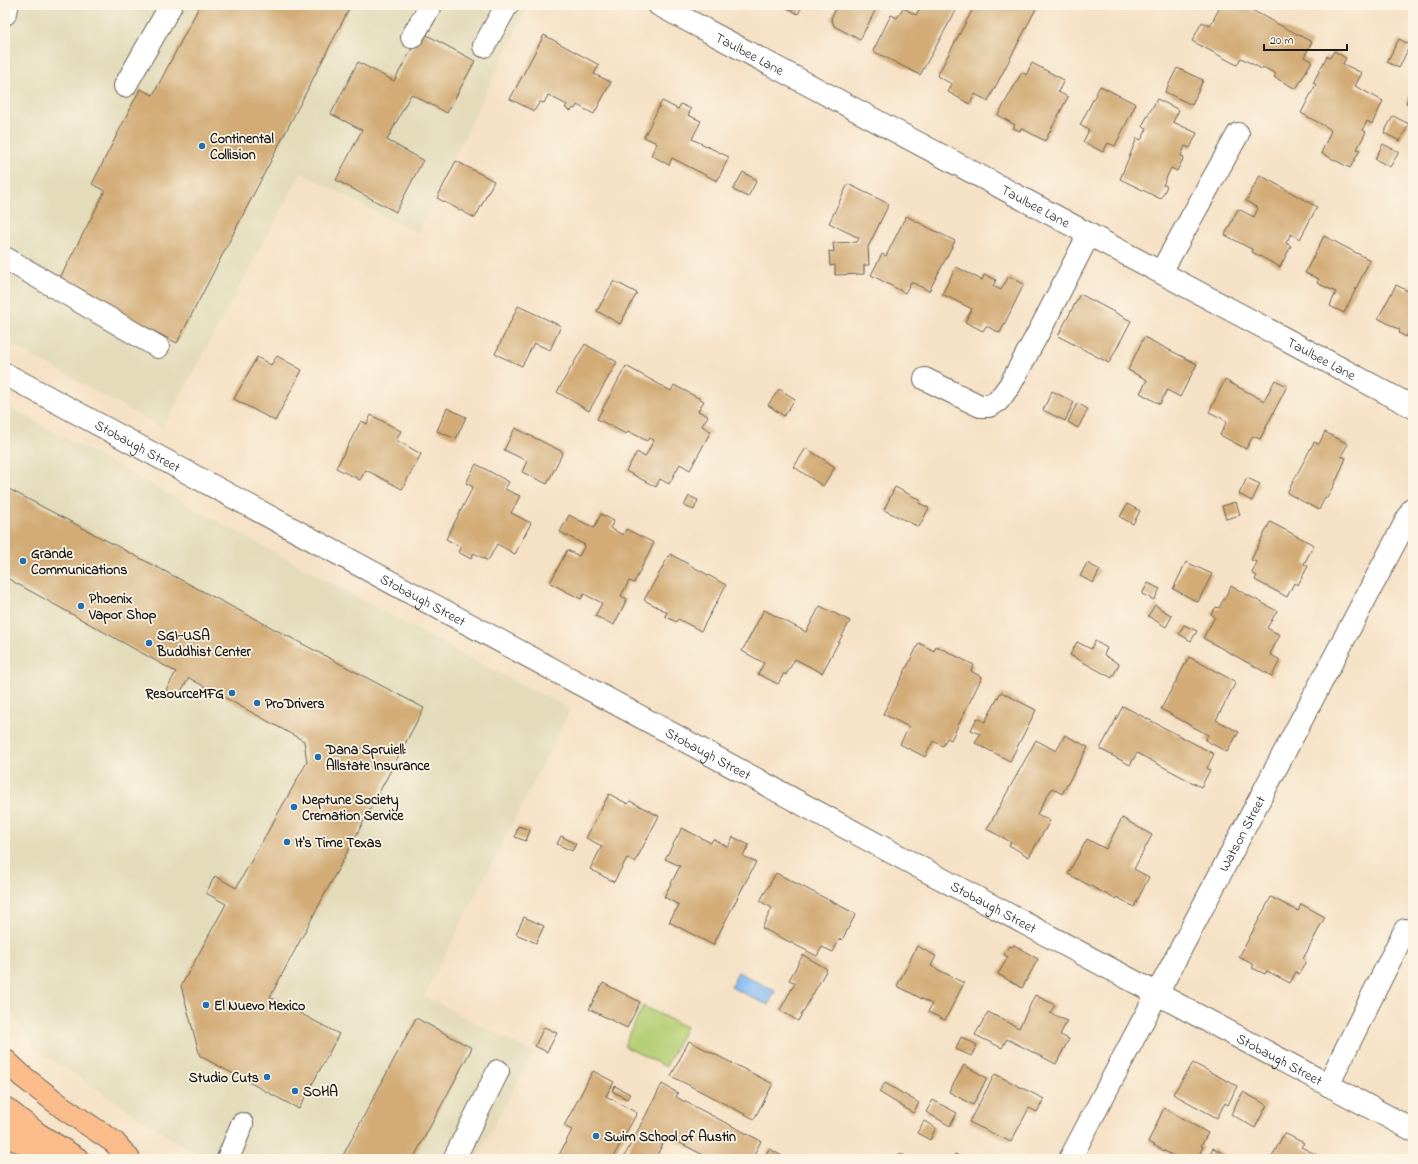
<svg xmlns="http://www.w3.org/2000/svg" width="1418" height="1164" font-family="'Indie Flower',sans-serif">
	<style>
		.built { fill: #e3dbba }
		.green { fill: #b4cd72; stroke: #687447 }
		.water { fill: #85bcf5; stroke: #506c88 }
		.building { fill: #d2ab76 }
		.lines { fill: none; stroke-linecap: round; stroke-linejoin: round }
		.minor-casing { stroke: #686157; stroke-width: 24 }
		.major-casing { stroke: #686157; stroke-width: 24 }
		.minor { stroke: #fff; stroke-width: 22 }
		.major { stroke: #fabc8b; stroke-width: 22 }
		.poi-dot { fill: #1f6fb2; stroke: #fcf5e5; stroke-width: 1.5 }
		.labels { text-anchor: middle; stroke-width: 3.5; stroke-linejoin: round; paint-order: stroke }
		.street-label { font-size: 14px; fill: #1c1c1c; stroke: #fcf5e5 }
		.poi-label { font-size: 14px; font-weight: bold; fill: #1c1c1c; stroke: #fcf5e5; text-anchor: start }
	</style>
	<rect width="100%" height="100%" fill="#fcf5e5"/>
	<filter id="ink" filterUnits="userSpaceOnUse"><feTurbulence type="fractalNoise" baseFrequency=".025" numOctaves="2"/><feDisplacementMap in="SourceGraphic" scale="8" xChannelSelector="R" yChannelSelector="G"/><feConvolveMatrix kernelMatrix="1 2 1 2 8 2 1 2 1" color-interpolation-filters="sRGB"/></filter>
	<filter id="wash" filterUnits="userSpaceOnUse"><feTurbulence type="fractalNoise" baseFrequency=".012" numOctaves="4" result="noise"/><feDisplacementMap in="SourceGraphic" scale="16" xChannelSelector="R" yChannelSelector="G"/><feGaussianBlur stdDeviation="0.9" result="paint"/><feColorMatrix in="noise" values="0 0 0 0 0 0 0 0 0 0 0 0 0 0 0 0 0 1.4 0 .05"/><feComposite in="paint" operator="in"/></filter>
	<g filter="url(#wash)">
		<rect width="100%" height="100%" fill="#f5e1c5"/>
		<g class="built">
			<polygon points="5,5 528,5 418,233 301,173 163,428 5,341"/>
			<polygon points="5,405 461,654 571,709 424,996 533,1053 476,1159 203,1159 37,1050 5,1003"/>
		</g>
		<polygon class="green" points="643,1006 686,1027 666,1067 624,1046"/>
		<polygon class="water" points="738,972 775,991 768,1005 731,987"/>
		<g id="blocks">
			<g class="building">
				<polygon points="200,5 351,5 177,343 58,282 105,191 92,184 140,89 153,95"/>
				<polygon points="781,5 803,5 798,14"/>
				<polygon points="838,5 878,5 860,40 834,26 831,18"/>
				<polygon points="922,5 959,5 920,75 873,51 891,15 897,18 903,8 916,15"/>
				<polygon points="975,5 998,5 1001,7 1002,5 1038,5 988,101 975,94 970,104 948,92 952,84 937,76"/>
				<polygon points="1221,5 1234,5 1238,7 1242,5 1312,42 1304,57 1312,61 1296,89 1274,77 1276,74 1263,67 1262,69 1241,58 1237,65 1192,41 1202,22 1210,26"/>
				<polygon points="421,32 475,61 447,113 411,94 387,140 423,160 396,212 336,180 362,130 331,114 358,62 394,81"/>
				<polygon points="544,35 599,65 594,74 611,82 594,114 577,105 575,109 573,108 571,111 565,108 567,105 548,95 544,103 540,102 534,111 510,99"/>
				<polygon points="1399,39 1410,45 1399,68 1387,62"/>
				<polygon points="1334,51 1346,58 1343,64 1362,73 1355,86 1383,101 1372,124 1367,121 1363,130 1366,132 1357,149 1360,150 1350,168 1321,153 1331,131 1330,129 1301,113 1316,84 1313,83 1327,56 1330,58"/>
				<polygon points="1032,63 1064,80 1058,92 1068,97 1045,141 1021,128 1020,131 1013,128 1015,125 998,115 1022,72 1026,75"/>
				<polygon points="1177,68 1203,80 1192,105 1165,92"/>
				<polygon points="1100,86 1136,104 1115,146 1108,143 1103,152 1083,142 1089,130 1080,125"/>
				<polygon points="1413,89 1413,106 1406,103"/>
				<polygon points="1157,99 1179,110 1173,122 1197,133 1190,148 1185,146 1181,156 1184,157 1177,171 1171,168 1163,185 1167,186 1161,199 1120,179 1137,138 1141,140 1147,129 1142,126"/>
				<polygon points="662,101 678,109 681,104 691,109 688,115 701,121 692,139 729,157 717,181 672,158 669,165 651,155 657,143 644,137"/>
				<polygon points="1393,116 1409,124 1400,141 1384,133"/>
				<polygon points="1383,144 1399,152 1390,167 1375,159"/>
				<polygon points="456,161 494,181 475,218 437,198"/>
				<polygon points="743,172 757,180 748,197 733,190"/>
				<polygon points="1260,175 1317,207 1300,239 1291,234 1286,243 1291,246 1280,267 1252,252 1253,250 1225,235 1238,209 1254,217 1258,208 1246,201"/>
				<polygon points="848,184 889,204 868,247 869,265 864,265 864,274 835,275 835,265 830,266 829,251 834,252 833,243 857,242 859,238 829,223"/>
				<polygon points="906,216 955,241 929,291 911,282 905,293 871,275 882,254 886,256"/>
				<polygon points="1324,236 1370,260 1344,313 1330,306 1336,292 1317,283 1319,279 1305,273"/>
				<polygon points="956,267 982,280 984,275 988,276 996,280 993,286 1001,290 1009,276 1024,284 1000,333 986,326 983,331 965,322 972,309 942,294"/>
				<polygon points="614,281 637,293 620,324 597,311"/>
				<polygon points="1413,281 1413,336 1408,333 1406,337 1399,333 1400,330 1378,318 1396,285 1408,291"/>
				<polygon points="1080,294 1131,321 1109,363 1058,336"/>
				<polygon points="518,306 561,326 550,350 534,343 522,366 495,354"/>
				<polygon points="1144,337 1197,364 1180,397 1167,390 1160,404 1140,393 1147,380 1128,370"/>
				<polygon points="585,344 617,362 589,411 557,392"/>
				<polygon points="277,356 302,370 275,421 234,399 257,357 271,365"/>
				<polygon points="626,366 671,391 674,385 704,401 698,411 708,416 702,426 711,431 690,470 680,464 669,484 660,479 656,487 626,471 637,452 645,457 654,440 649,438 647,441 628,431 626,434 597,419"/>
				<polygon points="1225,380 1264,401 1275,380 1287,386 1260,439 1253,436 1246,449 1220,435 1227,421 1209,412"/>
				<polygon points="779,389 795,399 784,416 768,405"/>
				<polygon points="1052,391 1074,402 1065,421 1043,410"/>
				<polygon points="1077,403 1088,409 1078,428 1068,422"/>
				<polygon points="447,408 466,417 456,439 437,431"/>
				<polygon points="371,415 401,431 396,440 421,454 402,489 366,470 360,480 336,468 361,421 367,424"/>
				<polygon points="515,428 563,452 547,484 522,472 527,461 504,450"/>
				<polygon points="1325,432 1348,444 1341,456 1346,458 1338,477 1327,498 1325,497 1319,510 1287,493 1314,442 1319,444"/>
				<polygon points="806,448 835,467 823,486 794,467"/>
				<polygon points="476,464 509,482 505,489 520,496 511,513 531,523 515,554 497,544 488,561 474,553 471,559 458,552 461,547 446,539 473,487 466,483"/>
				<polygon points="1247,478 1260,484 1252,501 1239,494"/>
				<polygon points="5,487 424,708 270,997 339,1034 299,1109 200,1056 181,986 226,904 206,893 215,876 236,888 307,762 304,741 189,678 178,696 166,690 176,672 5,577"/>
				<polygon points="895,487 920,500 919,503 929,508 919,527 884,510"/>
				<polygon points="689,496 698,500 694,510 684,506"/>
				<polygon points="1236,502 1240,515 1226,519 1222,506"/>
				<polygon points="1127,504 1140,511 1133,524 1120,517"/>
				<polygon points="601,514 614,521 610,528 623,535 626,529 654,543 634,583 629,581 621,596 627,599 614,625 595,616 602,603 584,594 581,599 550,583 567,550 579,556 585,545 560,532 569,515 594,528"/>
				<polygon points="1270,522 1314,545 1304,564 1308,566 1298,585 1294,583 1287,597 1255,580 1257,576 1252,573 1257,562 1251,560"/>
				<polygon points="670,554 726,585 701,631 678,619 676,622 665,616 667,612 644,600"/>
				<polygon points="1186,562 1212,574 1198,602 1173,589"/>
				<polygon points="1087,563 1100,570 1093,583 1080,576"/>
				<polygon points="1148,583 1160,589 1154,600 1142,594"/>
				<polygon points="1231,586 1277,611 1267,628 1280,635 1270,654 1280,660 1272,676 1203,638 1215,617 1211,614 1216,607 1219,608"/>
				<polygon points="1155,605 1172,616 1166,627 1148,616"/>
				<polygon points="820,606 850,621 822,673 795,659 786,675 784,673 778,684 758,674 764,663 742,651 764,610 806,632"/>
				<polygon points="1184,625 1197,631 1191,641 1179,634"/>
				<polygon points="1095,641 1107,648 1104,655 1119,664 1112,678 1070,655 1077,642 1091,649"/>
				<polygon points="919,643 934,651 936,646 974,665 971,671 982,677 951,740 947,738 943,746 933,741 925,757 900,744 909,727 883,714"/>
				<polygon points="1189,657 1236,682 1216,720 1239,732 1227,752 1205,740 1208,735 1161,709"/>
				<polygon points="1001,692 1036,710 1010,761 975,743 980,734 971,730 977,718 985,722"/>
				<polygon points="1123,706 1214,754 1207,768 1210,770 1201,787 1137,753 1130,765 1100,749"/>
				<polygon points="1065,735 1088,747 1062,794 1052,788 1037,814 1050,821 1029,857 1009,845 1011,842 987,829 1036,740 1056,751"/>
				<polygon points="609,794 628,804 630,801 659,816 635,862 627,858 614,882 590,869 602,846 586,838"/>
				<polygon points="1122,818 1152,835 1134,869 1149,877 1134,907 1117,897 1115,899 1068,874 1087,839 1106,849"/>
				<polygon points="518,826 530,830 526,841 515,837"/>
				<polygon points="682,828 711,843 713,839 728,847 733,837 749,845 743,856 756,862 713,945 669,922 679,905 664,897 680,866 665,859"/>
				<polygon points="561,836 576,844 572,851 557,844"/>
				<polygon points="776,873 856,914 842,940 840,938 833,952 822,947 817,956 762,928 772,908 760,901"/>
				<polygon points="1271,897 1298,911 1301,904 1325,917 1303,959 1306,961 1299,974 1296,972 1290,983 1267,971 1265,974 1252,968 1254,965 1239,957"/>
				<polygon points="524,917 544,926 536,943 516,934"/>
				<polygon points="1014,945 1038,959 1022,988 998,974 1008,957 1004,955 1009,946 1012,947"/>
				<polygon points="917,946 936,956 931,966 964,983 945,1020 928,1012 932,1004 897,986"/>
				<polygon points="803,955 827,969 798,1021 780,1010 795,983 789,980"/>
				<polygon points="603,983 640,1002 627,1028 589,1009"/>
				<polygon points="1035,995 1055,1005 1050,1013 1067,1021 1060,1035 1069,1039 1056,1064 1007,1039 1002,1048 975,1035 988,1012 1019,1028"/>
				<polygon points="416,1018 472,1048 413,1159 341,1159"/>
				<polygon points="544,1027 557,1033 547,1052 535,1046"/>
				<polygon points="961,1037 977,1045 971,1056 956,1049"/>
				<polygon points="689,1041 773,1084 754,1119 671,1076"/>
				<polygon points="1193,1063 1237,1086 1228,1105 1225,1103 1217,1118 1173,1094"/>
				<polygon points="964,1065 987,1078 973,1105 949,1092"/>
				<polygon points="593,1071 614,1082 606,1096 637,1113 612,1159 557,1159 572,1130 564,1126"/>
				<polygon points="995,1074 1044,1099 1037,1112 1029,1108 1011,1142 969,1122"/>
				<polygon points="885,1083 919,1103 913,1113 879,1092"/>
				<polygon points="662,1084 678,1093 676,1097 761,1141 752,1159 701,1159 703,1155 667,1136 655,1159 623,1159"/>
				<polygon points="615,1086 630,1094 627,1099 612,1091"/>
				<polygon points="1243,1092 1267,1105 1255,1128 1231,1114"/>
				<polygon points="933,1100 957,1113 950,1126 926,1112"/>
				<polygon points="1164,1108 1208,1133 1201,1146 1203,1147 1197,1159 1179,1159 1148,1142"/>
				<polygon points="924,1121 936,1128 930,1140 917,1133"/>
				<polygon points="1284,1133 1304,1143 1301,1147 1321,1157 1320,1159 1271,1159"/>
				<polygon points="1213,1148 1217,1150 1233,1159 1207,1159"/>
				<polygon points="769,1149 788,1159 764,1159"/>
				<polygon points="900,1153 911,1159 897,1159"/>
				<polygon points="955,1154 965,1159 952,1159"/>
			</g>
		</g>
	</g>
	<g filter="url(#ink)">
		<use href="#blocks" fill-opacity="0" stroke="#686157" stroke-width="1"/>
		<g class="lines">
			<g class="minor-casing">
				<g id="minor">
					<path id="s1" d="M659 5 1413 407"/>
					<polyline points="5,14 7,8"/>
					<polyline points="412,37 431,5"/>
					<polyline points="484,46 507,5"/>
					<polyline points="125,86 171,5"/>
					<polyline points="5,258 158,347"/>
					<polyline points="1161,272 1238,134"/>
					<path id="s2" d="M5 374 906 860 1413 1130"/>
					<polyline points="925,379 980,406 989,406 998,401 1010,385 1042,326 1089,234"/>
					<polyline points="1328,1085 1405,930"/>
					<polyline points="228,1159 242,1124"/>
					<polyline points="454,1159 498,1071"/>
					<path id="s3" d="M1070 1159 1413 508"/>
				</g>
			</g>
			<g class="major-casing">
				<g id="major">
					<polyline points="5,1060 22,1076 62,1107 114,1142 129,1159"/>
					<polyline points="5,1108 38,1134 78,1159"/>
					<polyline points="5,1136 53,1154"/>
				</g>
			</g>
			<use href="#minor" class="minor"/>
			<use href="#major" class="major"/>
		</g>
	</g>
	<g class="poi-dot">
		<circle cx="202" cy="146" r="4"/>
		<circle cx="23" cy="561" r="4"/>
		<circle cx="81" cy="606" r="4"/>
		<circle cx="149" cy="643" r="4"/>
		<circle cx="232" cy="693" r="4"/>
		<circle cx="257" cy="703" r="4"/>
		<circle cx="318" cy="757" r="4"/>
		<circle cx="294" cy="807" r="4"/>
		<circle cx="287" cy="842" r="4"/>
		<circle cx="206" cy="1005" r="4"/>
		<circle cx="267" cy="1077" r="4"/>
		<circle cx="295" cy="1091" r="4"/>
		<circle cx="596" cy="1136" r="4"/>
	</g>
	<g class="labels">
		<g class="street-label">
			<text dy="5" stroke="none"><textPath href="#s1" startOffset="103">Taulbee Lane</textPath></text>
			<text dy="5" stroke="none"><textPath href="#s1" startOffset="427">Taulbee Lane</textPath></text>
			<text dy="5" stroke="none"><textPath href="#s1" startOffset="751">Taulbee Lane</textPath></text>
			<text dy="5" stroke="none"><textPath href="#s2" startOffset="151">Stobaugh Street</textPath></text>
			<text dy="5" stroke="none"><textPath href="#s2" startOffset="475">Stobaugh Street</textPath></text>
			<text dy="5" stroke="none"><textPath href="#s2" startOffset="799">Stobaugh Street</textPath></text>
			<text dy="5" stroke="none"><textPath href="#s3" startOffset="368">Watson Street</textPath></text>
			<text dy="5" stroke="none"><textPath href="#s2" startOffset="1123">Stobaugh Street</textPath></text>
			<text dy="5" stroke="none"><textPath href="#s2" startOffset="1447">Stobaugh Street</textPath></text>
		</g>
		<g class="poi-label">
			<text x="210" y="143">Continental<tspan x="210" dy="16">Collision</tspan></text>
			<text x="31" y="558">Grande<tspan x="31" dy="16">Communications</tspan></text>
			<text x="89" y="603">Phoenix<tspan x="89" dy="16">Vapor Shop</tspan></text>
			<text x="157" y="640">SGI-USA<tspan x="157" dy="16">Buddhist Center</tspan></text>
			<text x="224" y="698" text-anchor="end">ResourceMFG</text>
			<text x="265" y="708">ProDrivers</text>
			<text x="326" y="754">Dana Spruiell:<tspan x="326" dy="16">Allstate Insurance</tspan></text>
			<text x="302" y="804">Neptune Society<tspan x="302" dy="16">Cremation Service</tspan></text>
			<text x="295" y="847">It's Time Texas</text>
			<text x="214" y="1010">El Nuevo Mexico</text>
			<text x="259" y="1082" text-anchor="end">Studio Cuts</text>
			<text x="303" y="1096">SOHA</text>
			<text x="604" y="1141">Swim School of Austin</text>
		</g>
	</g>
	<rect width="1418" height="1164" fill="none" stroke="#fcf5e5" stroke-width="20"/>
	<path d="M1264 44v6h83v-6" fill="none" stroke="#1c1c1c" stroke-width="2"/>
	<text x="1270" y="44" font-size="12" fill="#1c1c1c" stroke="#fcf5e5" stroke-width="3" paint-order="stroke">20 m</text>
</svg>
